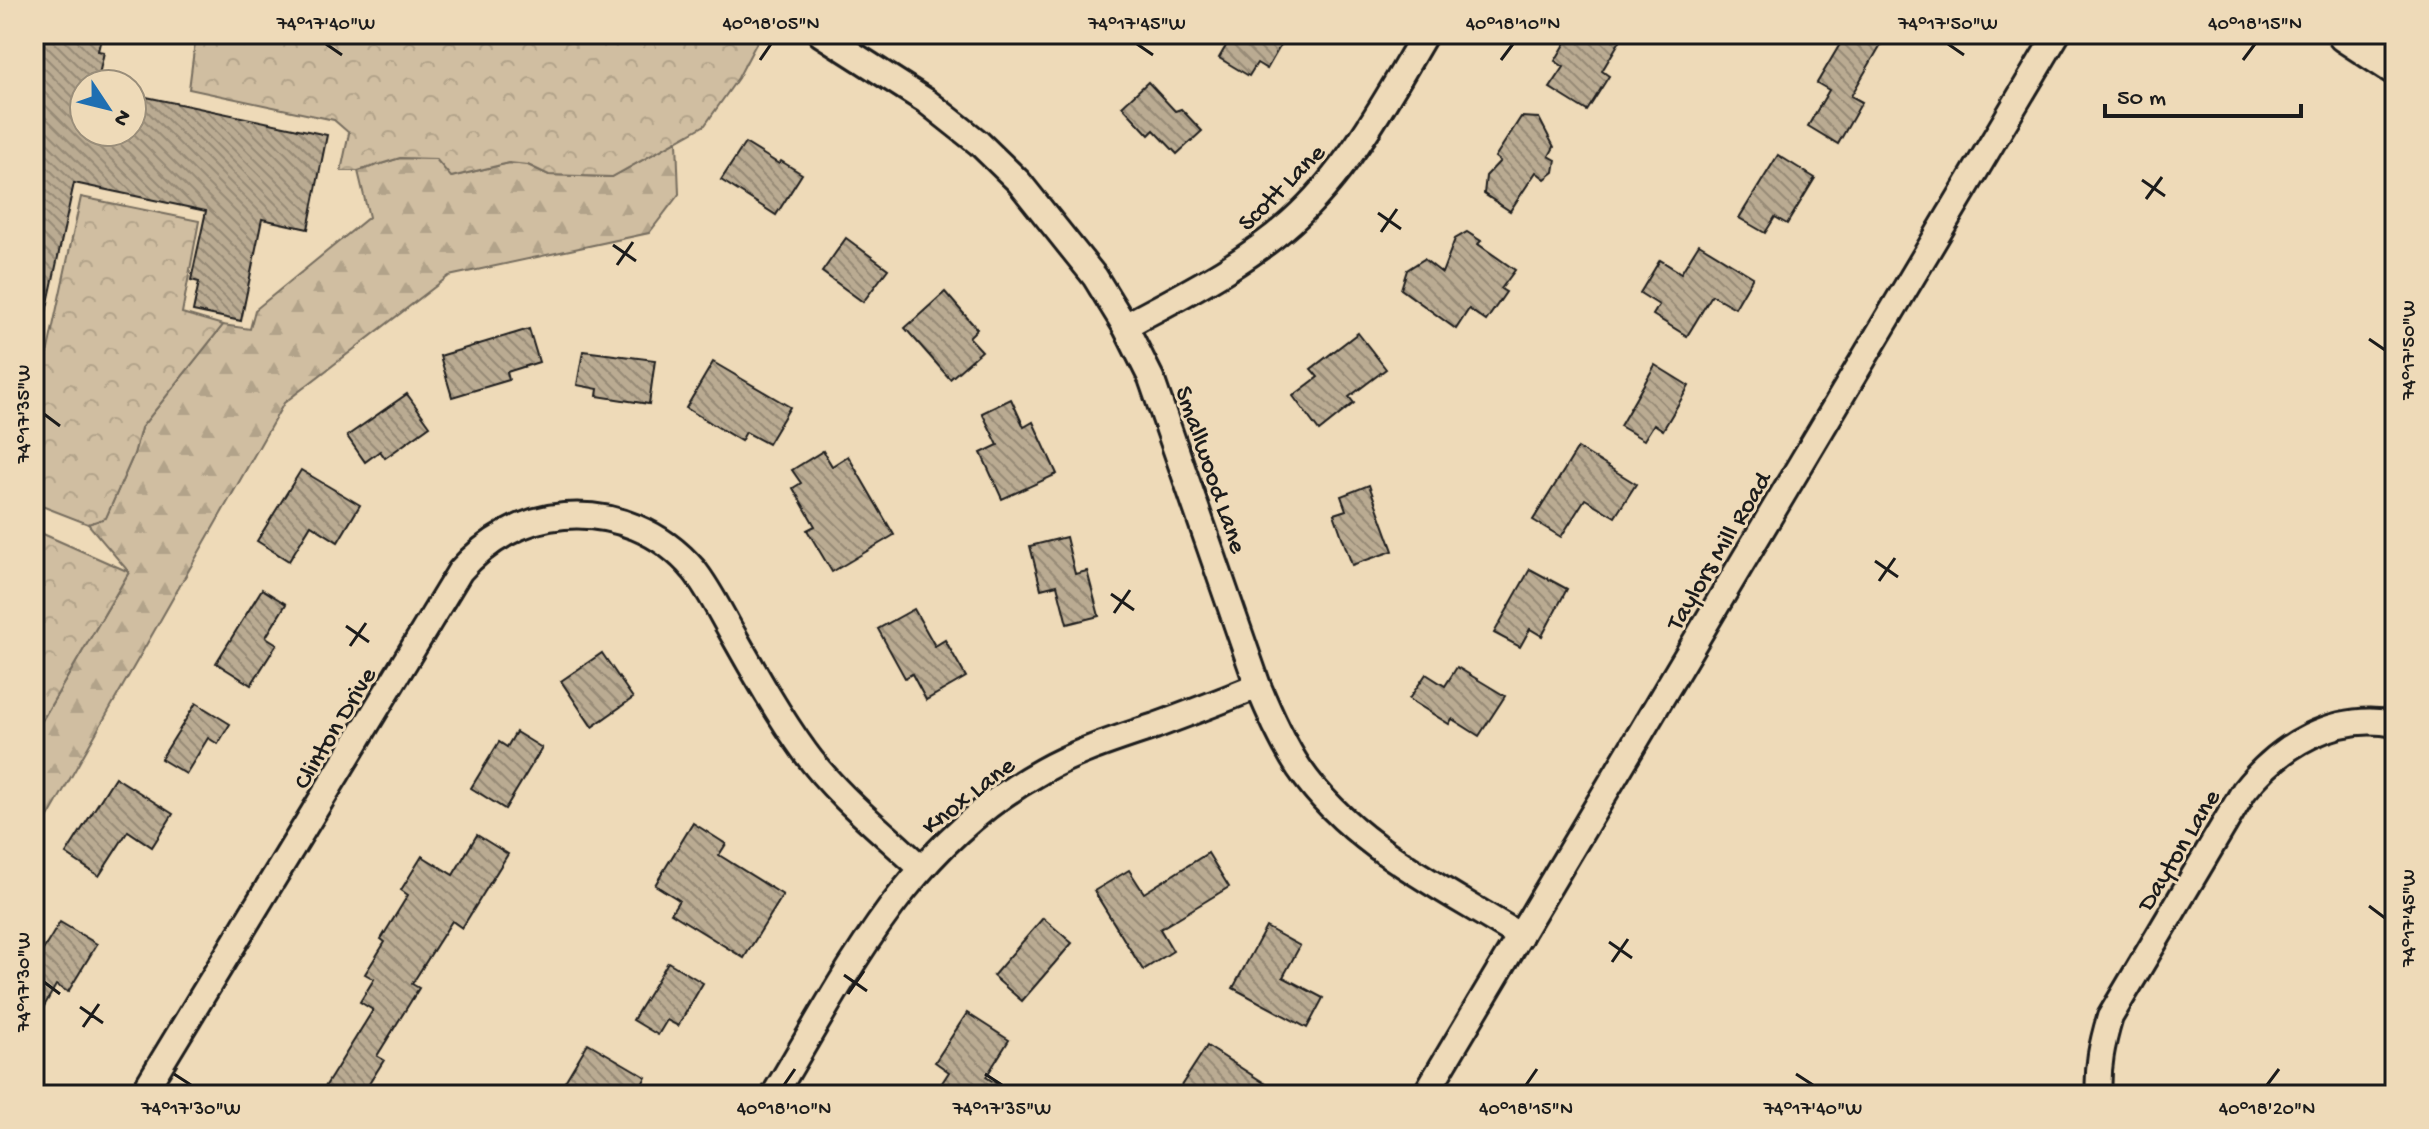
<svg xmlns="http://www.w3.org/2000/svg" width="2429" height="1129" font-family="'Gochi Hand',sans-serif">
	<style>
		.forest { fill: url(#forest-firs); stroke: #766d5e; stroke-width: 2 }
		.park { fill: url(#park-crowns); stroke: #766d5e; stroke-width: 2 }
		.building { fill: url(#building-back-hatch); stroke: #1c1c1c; stroke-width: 2 }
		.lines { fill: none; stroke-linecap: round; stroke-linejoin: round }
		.street-casing { stroke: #1c1c1c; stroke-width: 30 }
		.secondary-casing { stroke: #1c1c1c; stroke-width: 42 }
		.street { stroke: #eedab8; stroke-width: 24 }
		.secondary { stroke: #eedab8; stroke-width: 36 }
		.ticks { fill: none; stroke: #1c1c1c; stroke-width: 3 }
		.labels { text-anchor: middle; stroke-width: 6; stroke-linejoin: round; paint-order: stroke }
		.street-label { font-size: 26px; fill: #1c1c1c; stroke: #eedab8 }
		.neatline { fill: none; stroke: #1c1c1c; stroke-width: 3 }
		.ticks-label { font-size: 20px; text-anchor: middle; fill: #1c1c1c }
	</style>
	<defs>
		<pattern id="forest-firs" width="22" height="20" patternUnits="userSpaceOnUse" patternTransform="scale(2)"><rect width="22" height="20" fill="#d0bea1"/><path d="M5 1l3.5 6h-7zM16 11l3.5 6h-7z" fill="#b2a38a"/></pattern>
		<pattern id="park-crowns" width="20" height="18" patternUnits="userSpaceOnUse" patternTransform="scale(2)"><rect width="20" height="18" fill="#d0bea1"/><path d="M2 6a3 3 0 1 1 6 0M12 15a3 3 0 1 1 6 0" fill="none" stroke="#b2a38a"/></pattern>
		<pattern id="building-back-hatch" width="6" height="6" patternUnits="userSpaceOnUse" patternTransform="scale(2)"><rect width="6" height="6" fill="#baab92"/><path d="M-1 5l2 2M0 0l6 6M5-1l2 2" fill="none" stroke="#968a76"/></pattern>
	</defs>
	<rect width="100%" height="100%" fill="#eedab8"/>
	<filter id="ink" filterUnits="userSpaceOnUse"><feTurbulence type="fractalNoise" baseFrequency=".0125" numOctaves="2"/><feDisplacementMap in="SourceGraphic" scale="16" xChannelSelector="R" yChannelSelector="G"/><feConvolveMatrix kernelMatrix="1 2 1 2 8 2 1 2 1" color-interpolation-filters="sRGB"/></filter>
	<g filter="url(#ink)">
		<polygon class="forest" points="677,141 679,194 649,233 449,276 284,403 34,842 34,734 129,572 88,524 106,517 134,454 141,428 223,325 250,329 255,310 369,217 358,171 400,158 436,159 452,177 509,163 528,165 549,175 612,177"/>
		<g class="park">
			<polygon points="196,34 750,34 758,40 738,78 705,125 612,177 549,175 528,165 509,163 451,177 436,159 400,158 358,171 341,171 349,133 334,120 189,89"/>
			<polygon points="81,197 199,221 182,313 223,325 141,428 134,454 106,518 88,524 34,503 34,414"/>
			<polygon points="34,530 129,572 34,734"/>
		</g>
		<g class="building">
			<polygon points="34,34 102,34 98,51 104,52 97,84 84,84 84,132 132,132 132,94 327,135 308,229 262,219 241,321 193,311 199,282 191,280 206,211 74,183 43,326 34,325"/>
			<polygon points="1233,34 1287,34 1267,69 1257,63 1249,76 1219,58"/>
			<polygon points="1571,34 1624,34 1602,71 1609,76 1587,111 1550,88 1564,67 1555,61"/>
			<polygon points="1846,34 1887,34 1851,96 1862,102 1838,144 1808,126 1829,90 1817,83"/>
			<polygon points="1148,82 1175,111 1181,109 1202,131 1177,154 1154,130 1149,135 1122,106"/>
			<polygon points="1521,117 1539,118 1554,147 1549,156 1556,160 1554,172 1545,179 1536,172 1510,211 1484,194 1486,176 1500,161 1495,157"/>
			<polygon points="745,143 779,164 781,161 802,174 776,215 721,180"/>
			<polygon points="1778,155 1815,178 1787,224 1775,217 1765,233 1739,218"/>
			<polygon points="1467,232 1481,241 1478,244 1515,270 1501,289 1506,292 1486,321 1469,309 1456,329 1401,289 1407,270 1424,259 1442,273 1455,239"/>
			<polygon points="846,238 888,269 863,302 822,272"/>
			<polygon points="1699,244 1753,277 1735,308 1712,295 1687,336 1653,315 1659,305 1640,293 1660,260 1681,273"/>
			<polygon points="945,292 977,329 969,337 982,351 950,379 905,328"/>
			<polygon points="529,329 539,362 507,372 509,380 452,397 440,356"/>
			<polygon points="1358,333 1386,369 1349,397 1354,403 1319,431 1293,396 1318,377 1311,369"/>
			<polygon points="583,351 655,360 649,404 597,396 598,389 577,385"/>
			<polygon points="713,362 790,407 768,444 746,432 741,441 686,408"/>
			<polygon points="1655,365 1689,386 1663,430 1654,424 1644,440 1620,426"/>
			<polygon points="407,394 430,426 385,458 380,451 365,462 347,436"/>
			<polygon points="1011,399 1024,427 1033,422 1057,474 1002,499 981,453 998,445 982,413"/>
			<polygon points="1578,448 1636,484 1615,517 1585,499 1561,537 1533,520"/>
			<polygon points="823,451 832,466 848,456 894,535 832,572 807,530 815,526 793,488 801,483 792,470"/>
			<polygon points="301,470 360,505 338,542 311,525 289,561 257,541"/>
			<polygon points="1369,485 1393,551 1352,565 1334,514 1346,510 1341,496"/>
			<polygon points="1066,537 1075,574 1087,571 1099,616 1067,624 1057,585 1041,589 1030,546"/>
			<polygon points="1530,569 1567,589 1542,636 1530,629 1520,647 1494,633"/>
			<polygon points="262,589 286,604 266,637 277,644 251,685 216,663"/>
			<polygon points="914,609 935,646 945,640 966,677 926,700 912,674 905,678 878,629"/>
			<polygon points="602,653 633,698 592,727 561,681"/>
			<polygon points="1457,667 1505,696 1479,736 1452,719 1449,724 1409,699 1426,674 1445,686"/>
			<polygon points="196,703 230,724 218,744 208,738 186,774 161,759"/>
			<polygon points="516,732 542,748 505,809 471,788 499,742 507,747"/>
			<polygon points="115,777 173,814 152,847 128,831 99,876 66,854"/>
			<polygon points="693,823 726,844 719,855 783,895 744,958 671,913 679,900 655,885"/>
			<polygon points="477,835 508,854 462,928 452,921 412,984 419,988 377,1056 384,1060 362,1095 320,1095 373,1010 360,1002 374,979 365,974 385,942 381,939 408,895 401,890 422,856 453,875"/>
			<polygon points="1208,853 1229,887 1160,929 1173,951 1143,970 1094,891 1129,870 1144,893"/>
			<polygon points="1043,918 1072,943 1022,1001 993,976"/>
			<polygon points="60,922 97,944 68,992 56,985 34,1024 34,965"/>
			<polygon points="1266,927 1300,946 1283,977 1323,998 1307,1028 1233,988"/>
			<polygon points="668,962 703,983 678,1026 667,1020 658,1035 633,1020"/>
			<polygon points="967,1013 1009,1040 986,1077 1014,1095 934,1095 949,1072 935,1062"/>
			<polygon points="588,1043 646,1077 636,1095 557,1095"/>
			<polygon points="1207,1046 1283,1095 1175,1095"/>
		</g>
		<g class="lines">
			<g class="street-casing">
				<g id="street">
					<path d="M821 34 926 101 979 143 1019 182 1095 277 1125 326 1151 378 1258 686C1270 715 1282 742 1299 768 1352 846 1442 887 1520 936"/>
					<path d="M1125 326C1182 295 1242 266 1291 222 1349 170 1386 100 1425 34"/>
					<path d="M142 1095 460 571C487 540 523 519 564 516 614 512 662 532 694 570 710 590 722 616 735 638 757 677 779 716 805 752 837 796 882 831 921 868"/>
					<path d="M774 1095C850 969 908 845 1042 771 1077 751 1117 739 1155 726 1190 713 1224 700 1258 686"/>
					<polyline points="1425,1095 2057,34"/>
					<path d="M2099 1095C2097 1067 2102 1044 2110 1017L2244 791C2280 745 2335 712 2395 724"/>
				</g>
			</g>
			<g class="secondary-casing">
				<polyline id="secondary" points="2346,34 2395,66"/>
			</g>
			<use href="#street" class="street"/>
			<use href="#secondary" class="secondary"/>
		</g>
	</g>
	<path class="ticks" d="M326 44 342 55M1137 44 1153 55M1948 44 1964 55M760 60 771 44M1501 60 1513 44M2243 60 2255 44M2142 180 2165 196M2146 199 2162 177M1378 213 1401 229M1381 232 1397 209M613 245 636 261M617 265 633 242M2369 339 2385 350M44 414 60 426M1875 561 1898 577M1879 581 1895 558M1111 594 1134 610M1114 613 1130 590M346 626 369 642M350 646 366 623M2369 906 2385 918M1609 942 1632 958M1612 962 1628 939M844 975 867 991M44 982 60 994M848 994 864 971M80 1007 103 1023M83 1027 99 1004M174 1074 191 1085M985 1074 1002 1085M1796 1074 1813 1085M784 1085 795 1069M1526 1085 1537 1069M2267 1085 2279 1069"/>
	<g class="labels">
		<g class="street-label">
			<text transform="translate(1280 186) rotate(-45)" y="9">Scott Lane</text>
			<text transform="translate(1213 469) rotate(71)" y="9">Smallwood Lane</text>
			<text transform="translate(1717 550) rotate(-59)" y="9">Taylors Mill Road</text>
			<text transform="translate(333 727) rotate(-59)" y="9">Clinton Drive</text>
			<text transform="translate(967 794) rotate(-38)" y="9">Knox Lane</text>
			<text transform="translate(2177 849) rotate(-59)" y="9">Dayton Lane</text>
		</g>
	</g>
	<rect width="2429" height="1129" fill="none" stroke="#eedab8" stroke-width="88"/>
	<g transform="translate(108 108) rotate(125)"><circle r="38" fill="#eedab8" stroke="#9a8e7a" stroke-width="2"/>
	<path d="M0-6L14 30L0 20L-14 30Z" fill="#1f6fb2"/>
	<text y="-12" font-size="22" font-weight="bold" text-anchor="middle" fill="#1c1c1c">N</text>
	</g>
	<path d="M2105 104v12h196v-12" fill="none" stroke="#1c1c1c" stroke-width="4"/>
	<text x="2117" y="104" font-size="24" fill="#1c1c1c" stroke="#eedab8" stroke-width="6" paint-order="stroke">50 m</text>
	<rect x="44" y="44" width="2341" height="1041" class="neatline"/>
	<g class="ticks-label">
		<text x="326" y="29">74°17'40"W</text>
		<text x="771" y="29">40°18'05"N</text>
		<text x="1137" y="29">74°17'45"W</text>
		<text x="1513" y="29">40°18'10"N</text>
		<text x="1948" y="29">74°17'50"W</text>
		<text x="2255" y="29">40°18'15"N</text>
		<text transform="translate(2407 350) rotate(-90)" y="7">74°17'50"W</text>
		<text transform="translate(22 414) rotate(-90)" y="7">74°17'35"W</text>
		<text transform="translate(2407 918) rotate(-90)" y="7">74°17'45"W</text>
		<text transform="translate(22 982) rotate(-90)" y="7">74°17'30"W</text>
		<text x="191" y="1114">74°17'30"W</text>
		<text x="784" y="1114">40°18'10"N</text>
		<text x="1002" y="1114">74°17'35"W</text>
		<text x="1526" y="1114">40°18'15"N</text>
		<text x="1813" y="1114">74°17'40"W</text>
		<text x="2267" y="1114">40°18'20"N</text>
	</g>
</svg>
